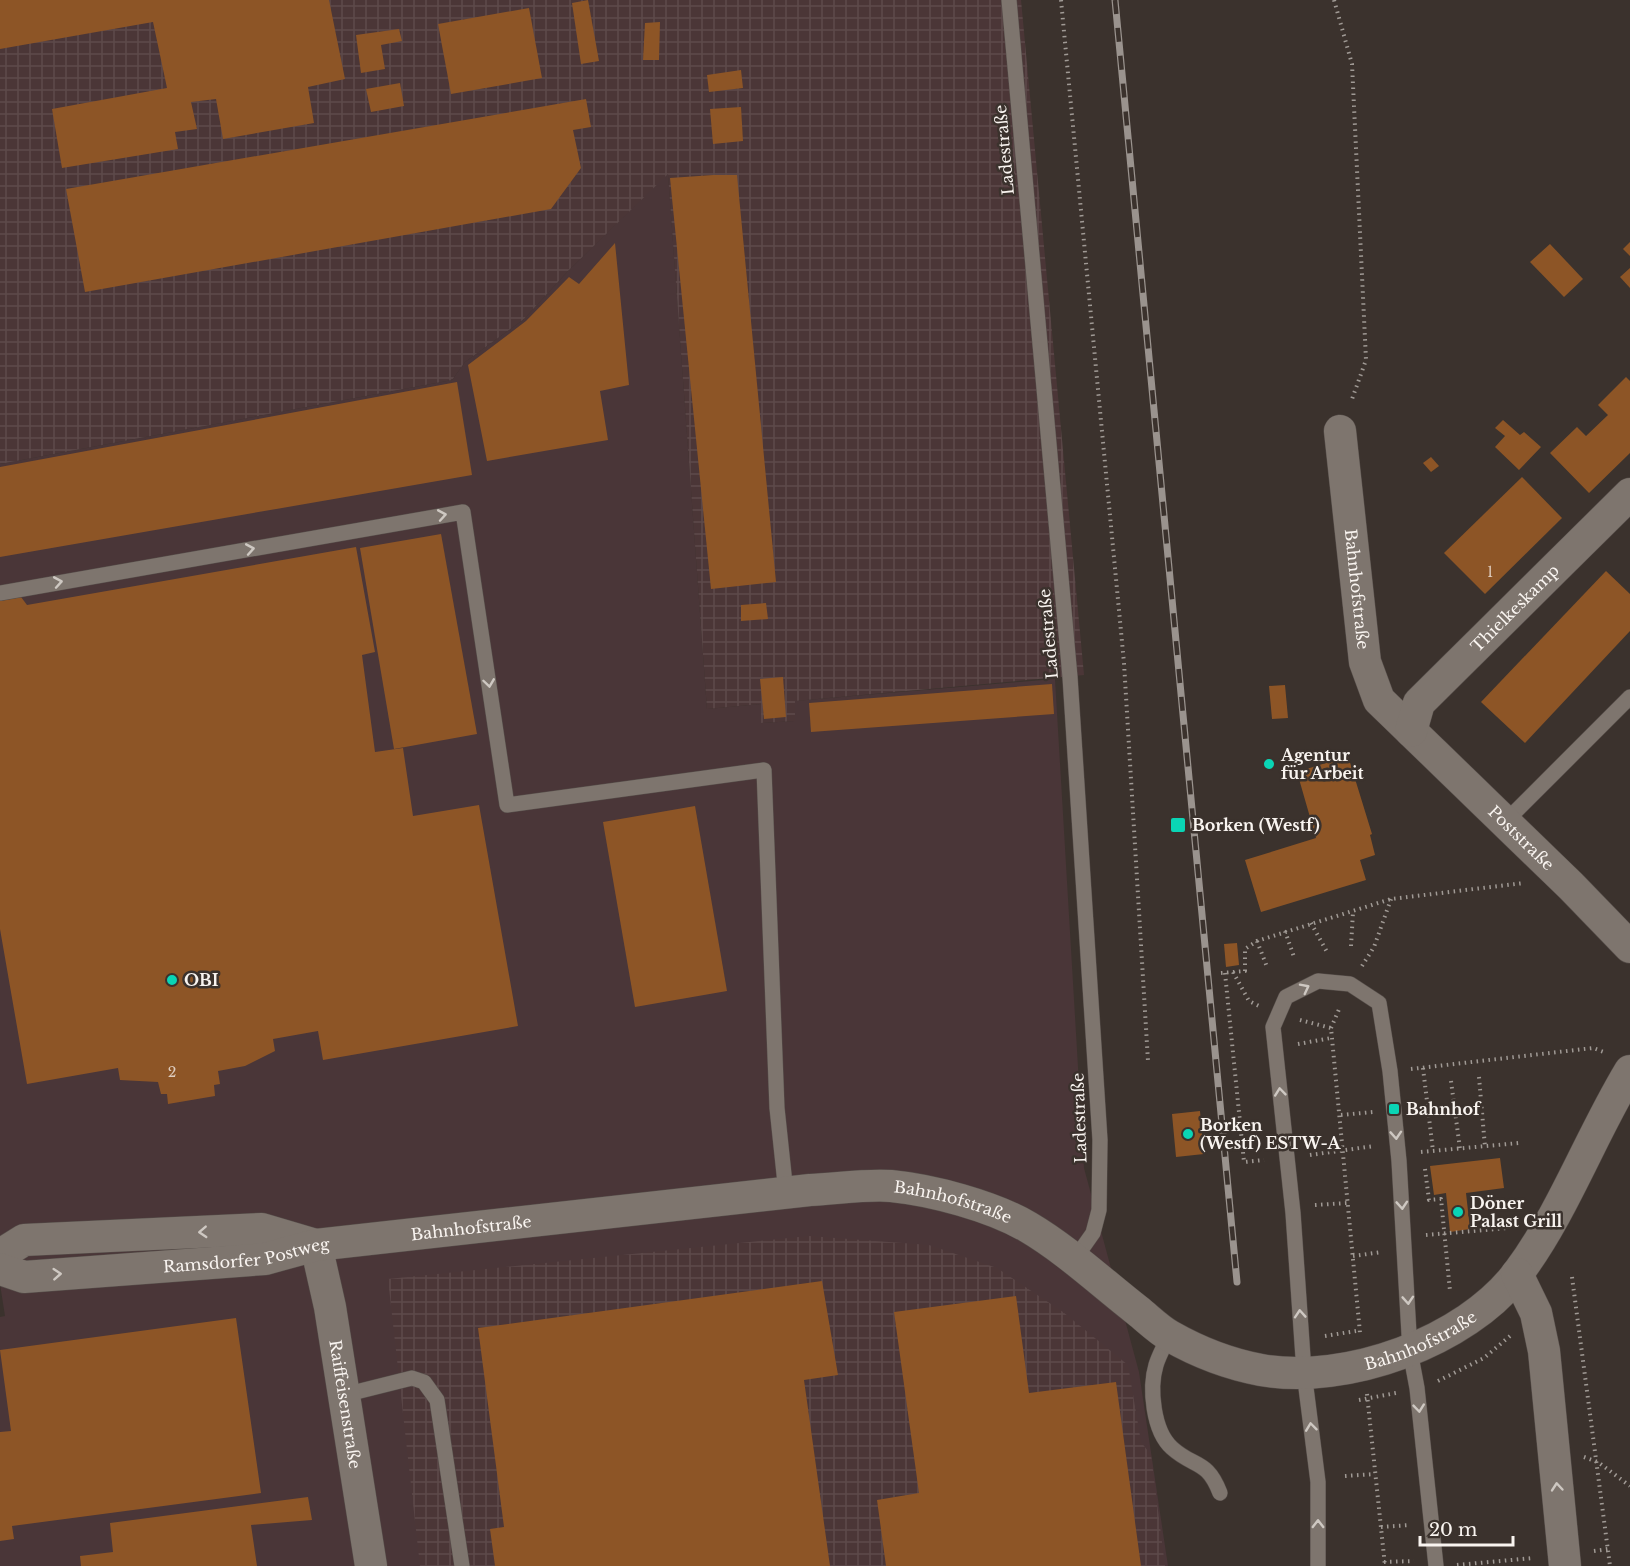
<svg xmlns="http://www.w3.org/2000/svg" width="1630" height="1566" font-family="'Libre Baskerville',serif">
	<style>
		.commercial { fill: #4a3638 }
		.industrial { fill: url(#industrial-grid) }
		.building { fill: #8d5526 }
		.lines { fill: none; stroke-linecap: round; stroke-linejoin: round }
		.lane-casing { stroke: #564e4a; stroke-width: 16 }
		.street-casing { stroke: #564e4a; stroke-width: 33 }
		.path { stroke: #a09a95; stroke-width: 4; stroke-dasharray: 1.5 4.5; stroke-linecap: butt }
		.lane { stroke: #7e756e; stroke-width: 15 }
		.street { stroke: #7e756e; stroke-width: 32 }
		.rail-casing { stroke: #9a938e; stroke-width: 7 }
		.rail { stroke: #3b322d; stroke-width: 4.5; stroke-dasharray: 14; stroke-linecap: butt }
		.oneway { stroke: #cec8c2 }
		.poi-dot { fill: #0ad5b5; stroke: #3b322d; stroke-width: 2 }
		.labels { text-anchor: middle; stroke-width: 5; stroke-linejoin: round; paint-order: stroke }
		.number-label { font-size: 14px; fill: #deccbe }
		.street-label { font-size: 16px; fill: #f9f4f0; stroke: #3b322d }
		.poi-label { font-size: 16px; font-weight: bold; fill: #f9f4f0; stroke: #3b322d; text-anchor: start }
	</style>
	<defs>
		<pattern id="industrial-grid" width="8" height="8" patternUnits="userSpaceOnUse" patternTransform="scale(1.5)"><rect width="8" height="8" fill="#4b3637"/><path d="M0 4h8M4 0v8" fill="none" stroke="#5d4a4a"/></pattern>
	</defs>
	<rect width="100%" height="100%" fill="#3b322d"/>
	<polygon class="commercial" points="668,173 707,709 761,704 762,723 794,721 794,701 1055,679 1084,1168 1139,1372 1168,1566 0,1566 0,1317 5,1316 0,1284 0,464 452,380 465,362 524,319 568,271"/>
	<g class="industrial">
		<polygon points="0,0 1021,0 1084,675 795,701 795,721 761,723 761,704 707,709 668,174 568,271 524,319 465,362 452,380 0,464"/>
		<polygon points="809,1236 929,1245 997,1268 1063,1312 1128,1365 1141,1442 1151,1455 1165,1566 420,1566 388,1279"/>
	</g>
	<g class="building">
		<polygon points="0,0 329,0 345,79 308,87 314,123 223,139 216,99 191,102 197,129 175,132 178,149 62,168 52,109 167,88 153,22 0,49"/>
		<polygon points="588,0 599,61 581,64 572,3"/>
		<polygon points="529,8 542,78 451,94 438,24"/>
		<polygon points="660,22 659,60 643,60 645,23"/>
		<polygon points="399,29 402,41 381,45 385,69 361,73 356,35"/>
		<polygon points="741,70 743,88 709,92 707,75"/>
		<polygon points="400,83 404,106 371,112 366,89"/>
		<polygon points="586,99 591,127 573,130 581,168 551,209 85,292 66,189"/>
		<polygon points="741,107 743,141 713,144 710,109"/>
		<polygon points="713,175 737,175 776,582 711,589 670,178"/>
		<polygon points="1630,242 1630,256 1623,249"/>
		<polygon points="615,243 629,385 600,391 608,440 487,461 468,365 526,321 569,277 579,284"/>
		<polygon points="1550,244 1583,279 1564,297 1530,262"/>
		<polygon points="1630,268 1630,288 1620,277"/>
		<polygon points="1626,377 1630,381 1630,453 1589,493 1550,453 1577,427 1586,436 1608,415 1598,405"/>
		<polygon points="457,382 472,475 0,557 0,467"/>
		<polygon points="1503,420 1520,435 1524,432 1541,447 1519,470 1495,447 1505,436 1495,428"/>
		<polygon points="1431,457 1439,466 1431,472 1423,463"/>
		<polygon points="1522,477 1562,518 1485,594 1444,553"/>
		<polygon points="441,534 477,734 394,749 360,548"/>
		<polygon points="356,547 375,652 362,655 375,752 403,748 413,816 479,805 518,1026 323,1060 318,1031 273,1039 275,1051 245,1066 218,1071 220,1084 214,1085 215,1096 168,1104 167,1094 161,1094 158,1082 120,1080 118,1068 27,1084 0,929 0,601 21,597 27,605"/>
		<polygon points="1606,571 1630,594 1630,631 1525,743 1481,702"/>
		<polygon points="766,603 768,619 741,621 741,605"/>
		<polygon points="783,677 786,717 764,719 760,679"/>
		<polygon points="1052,684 1054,714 811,732 809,703"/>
		<polygon points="1285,685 1288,718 1272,719 1269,686"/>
		<polygon points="1348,756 1372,834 1370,835 1375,855 1360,860 1366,880 1261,912 1245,860 1316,838 1297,772"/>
		<polygon points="695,806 727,991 635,1007 603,822"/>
		<polygon points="1237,943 1239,965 1226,967 1224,944"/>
		<polygon points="1200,1111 1204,1154 1176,1157 1172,1114"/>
		<polygon points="1500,1158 1504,1188 1466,1193 1470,1229 1450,1232 1446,1193 1434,1195 1430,1166"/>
		<polygon points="822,1281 838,1375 804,1380 830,1566 495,1566 490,1529 504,1527 478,1328"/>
		<polygon points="1016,1296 1029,1393 1116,1382 1141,1566 886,1566 877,1500 919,1493 894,1312"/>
		<polygon points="236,1318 261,1493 12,1526 14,1539 0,1541 0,1432 11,1431 0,1350"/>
		<polygon points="308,1497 312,1520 251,1525 257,1566 81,1566 80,1556 113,1552 110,1523"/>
	</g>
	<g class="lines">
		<g class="lane-casing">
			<g id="lane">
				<polyline points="1009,0 1070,677 1100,1140 1099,1210 1093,1233 1074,1260"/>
				<polyline points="0,593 463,512 507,805 764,770 777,1108 786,1193"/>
				<polyline points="1505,822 1630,697"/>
				<path d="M1169 1335C1165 1345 1159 1355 1156 1365 1149 1388 1153 1431 1172 1448 1194 1468 1207 1459 1220 1493"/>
				<polyline points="344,1395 412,1378 424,1382 437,1400 462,1566"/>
				<polyline points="1318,1566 1318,1482 1304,1372 1293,1213 1273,1027 1286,997 1318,981 1350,984 1379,1003 1390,1071 1399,1161 1410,1351 1417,1388 1436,1566"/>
			</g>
		</g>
		<g class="street-casing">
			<g id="street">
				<path id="s1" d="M1340 431 1365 662 1379 700 1571 886 1630 947"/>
				<path id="s2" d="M1411 731 1419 703 1630 494"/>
				<path id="s3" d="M316 1245 330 1307 371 1566"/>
				<polyline points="0,1255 24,1240 262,1229 316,1245"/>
				<path id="s4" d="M0 1269 24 1277 265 1259 316 1245 810 1190C836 1189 865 1184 891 1186 932 1190 992 1206 1028 1227 1067 1250 1102 1283 1138 1311 1148 1319 1159 1330 1170 1336 1198 1352 1229 1364 1261 1370 1346 1385 1466 1342 1518 1273 1564 1211 1590 1137 1630 1071"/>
				<polyline points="1517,1274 1536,1313 1544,1351 1565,1566"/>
			</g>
		</g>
		<g class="path">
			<polyline points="1061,0 1124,663 1148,1061"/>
			<polyline points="1334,0 1352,64 1366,360 1351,402"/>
			<polyline points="1311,923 1327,952"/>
			<polyline points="1285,931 1294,957"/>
			<polyline points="1257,941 1267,967"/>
			<polyline points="1351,946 1353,912"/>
			<polyline points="1362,966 1374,947 1391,899"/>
			<polyline points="1233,972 1249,1001 1259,1006"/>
			<polyline points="1221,973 1245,971 1245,949 1257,941 1391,899 1524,883"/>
			<polyline points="1225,973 1244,1162 1264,1160"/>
			<polyline points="1300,1020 1331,1028 1360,1333"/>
			<polyline points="1331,1028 1340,1007"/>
			<polyline points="1298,1044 1331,1038"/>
			<polyline points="1423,1068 1433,1151"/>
			<polyline points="1411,1069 1593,1048 1604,1052"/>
			<polyline points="1479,1077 1485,1147"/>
			<polyline points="1451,1081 1460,1149"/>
			<polyline points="1341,1115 1373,1112"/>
			<polyline points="1421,1152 1519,1143"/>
			<polyline points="1310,1155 1374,1146"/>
			<polyline points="1425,1169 1429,1200 1441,1199 1450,1291"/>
			<polyline points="1315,1205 1347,1203"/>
			<polyline points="1426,1235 1508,1228"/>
			<polyline points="1353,1256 1382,1252"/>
			<polyline points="1572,1277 1610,1566"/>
			<polyline points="1325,1336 1356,1331"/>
			<polyline points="1438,1381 1484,1358 1510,1336"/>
			<polyline points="1367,1394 1385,1566"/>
			<polyline points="1359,1400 1396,1393"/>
			<polyline points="1584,1457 1598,1462 1630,1486"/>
			<polyline points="1345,1476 1375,1474"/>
			<polyline points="1381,1527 1410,1525"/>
			<polyline points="1594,1551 1608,1549"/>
			<polyline points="1384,1562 1414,1561"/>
			<polyline points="1457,1565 1533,1558"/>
		</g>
		<use href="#lane" class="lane"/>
		<use href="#street" class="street"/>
		<g class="rail-casing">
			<polyline id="rail" points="1115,0 1237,1282"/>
		</g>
		<use href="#rail" class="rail"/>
	</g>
	<defs><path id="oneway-chevron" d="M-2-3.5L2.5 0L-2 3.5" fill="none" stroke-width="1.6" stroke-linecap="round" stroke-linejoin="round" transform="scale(1.5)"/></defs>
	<g class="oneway">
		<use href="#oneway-chevron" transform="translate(442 515) rotate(-10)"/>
		<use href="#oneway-chevron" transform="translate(250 549) rotate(-10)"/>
		<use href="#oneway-chevron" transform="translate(58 582) rotate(-10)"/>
		<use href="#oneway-chevron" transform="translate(489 683) rotate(82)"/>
		<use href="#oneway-chevron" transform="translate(1305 988) rotate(-27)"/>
		<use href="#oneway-chevron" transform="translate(1280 1092) rotate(-96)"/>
		<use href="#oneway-chevron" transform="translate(1396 1135) rotate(86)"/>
		<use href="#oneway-chevron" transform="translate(1402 1205) rotate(86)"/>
		<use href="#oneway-chevron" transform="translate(203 1232) rotate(177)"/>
		<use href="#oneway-chevron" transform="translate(57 1274) rotate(-4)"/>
		<use href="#oneway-chevron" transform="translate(1408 1300) rotate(86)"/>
		<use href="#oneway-chevron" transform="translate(1300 1314) rotate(-94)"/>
		<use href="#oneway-chevron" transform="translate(1419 1408) rotate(84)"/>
		<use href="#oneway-chevron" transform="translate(1311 1427) rotate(-97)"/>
		<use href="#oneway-chevron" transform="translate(1557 1487) rotate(-95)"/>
		<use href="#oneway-chevron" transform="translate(1318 1524) rotate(-90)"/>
	</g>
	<g class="poi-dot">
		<circle cx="1269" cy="764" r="6"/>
		<rect x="1170" y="817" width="16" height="16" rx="3"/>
		<circle cx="172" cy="980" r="6"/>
		<rect x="1388" y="1103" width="12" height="12" rx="3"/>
		<circle cx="1188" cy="1134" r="6"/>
		<circle cx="1458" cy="1212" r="6"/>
	</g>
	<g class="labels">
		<g class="number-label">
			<text x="1490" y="577">1</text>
			<text x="172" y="1077">2</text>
		</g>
		<g class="street-label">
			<text transform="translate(1004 150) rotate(-95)" y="6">Ladestraße</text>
			<text dy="6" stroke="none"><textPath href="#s1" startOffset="159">Bahnhofstraße</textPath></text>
			<text dy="6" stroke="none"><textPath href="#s2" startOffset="164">Thielkeskamp</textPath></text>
			<text transform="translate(1048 634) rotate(-95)" y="6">Ladestraße</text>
			<text dy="6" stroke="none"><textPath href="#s1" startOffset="471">Poststraße</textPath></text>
			<text transform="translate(1079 1118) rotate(-92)" y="6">Ladestraße</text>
			<text dy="6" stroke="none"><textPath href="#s4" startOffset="962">Bahnhofstraße</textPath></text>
			<text dy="6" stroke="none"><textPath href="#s4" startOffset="476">Bahnhofstraße</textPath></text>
			<text dy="6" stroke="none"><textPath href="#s4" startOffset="249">Ramsdorfer Postweg</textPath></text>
			<text dy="6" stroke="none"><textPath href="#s4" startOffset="1484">Bahnhofstraße</textPath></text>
			<text dy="6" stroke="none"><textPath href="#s3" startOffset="162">Raiffeisenstraße</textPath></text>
		</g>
		<g class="poi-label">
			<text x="1281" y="761">Agentur<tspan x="1281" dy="18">für Arbeit</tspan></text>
			<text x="1192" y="831">Borken (Westf)</text>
			<text x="184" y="986">OBI</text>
			<text x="1406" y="1115">Bahnhof</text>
			<text x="1200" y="1131">Borken<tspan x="1200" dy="18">(Westf) ESTW-A</tspan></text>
			<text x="1470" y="1209">Döner<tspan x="1470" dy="18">Palast Grill</tspan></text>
		</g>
	</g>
	<path d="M1420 1536v9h93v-9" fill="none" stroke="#f9f4f0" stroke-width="3"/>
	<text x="1429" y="1536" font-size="18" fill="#f9f4f0" stroke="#3b322d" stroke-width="4.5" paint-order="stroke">20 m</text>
</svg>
